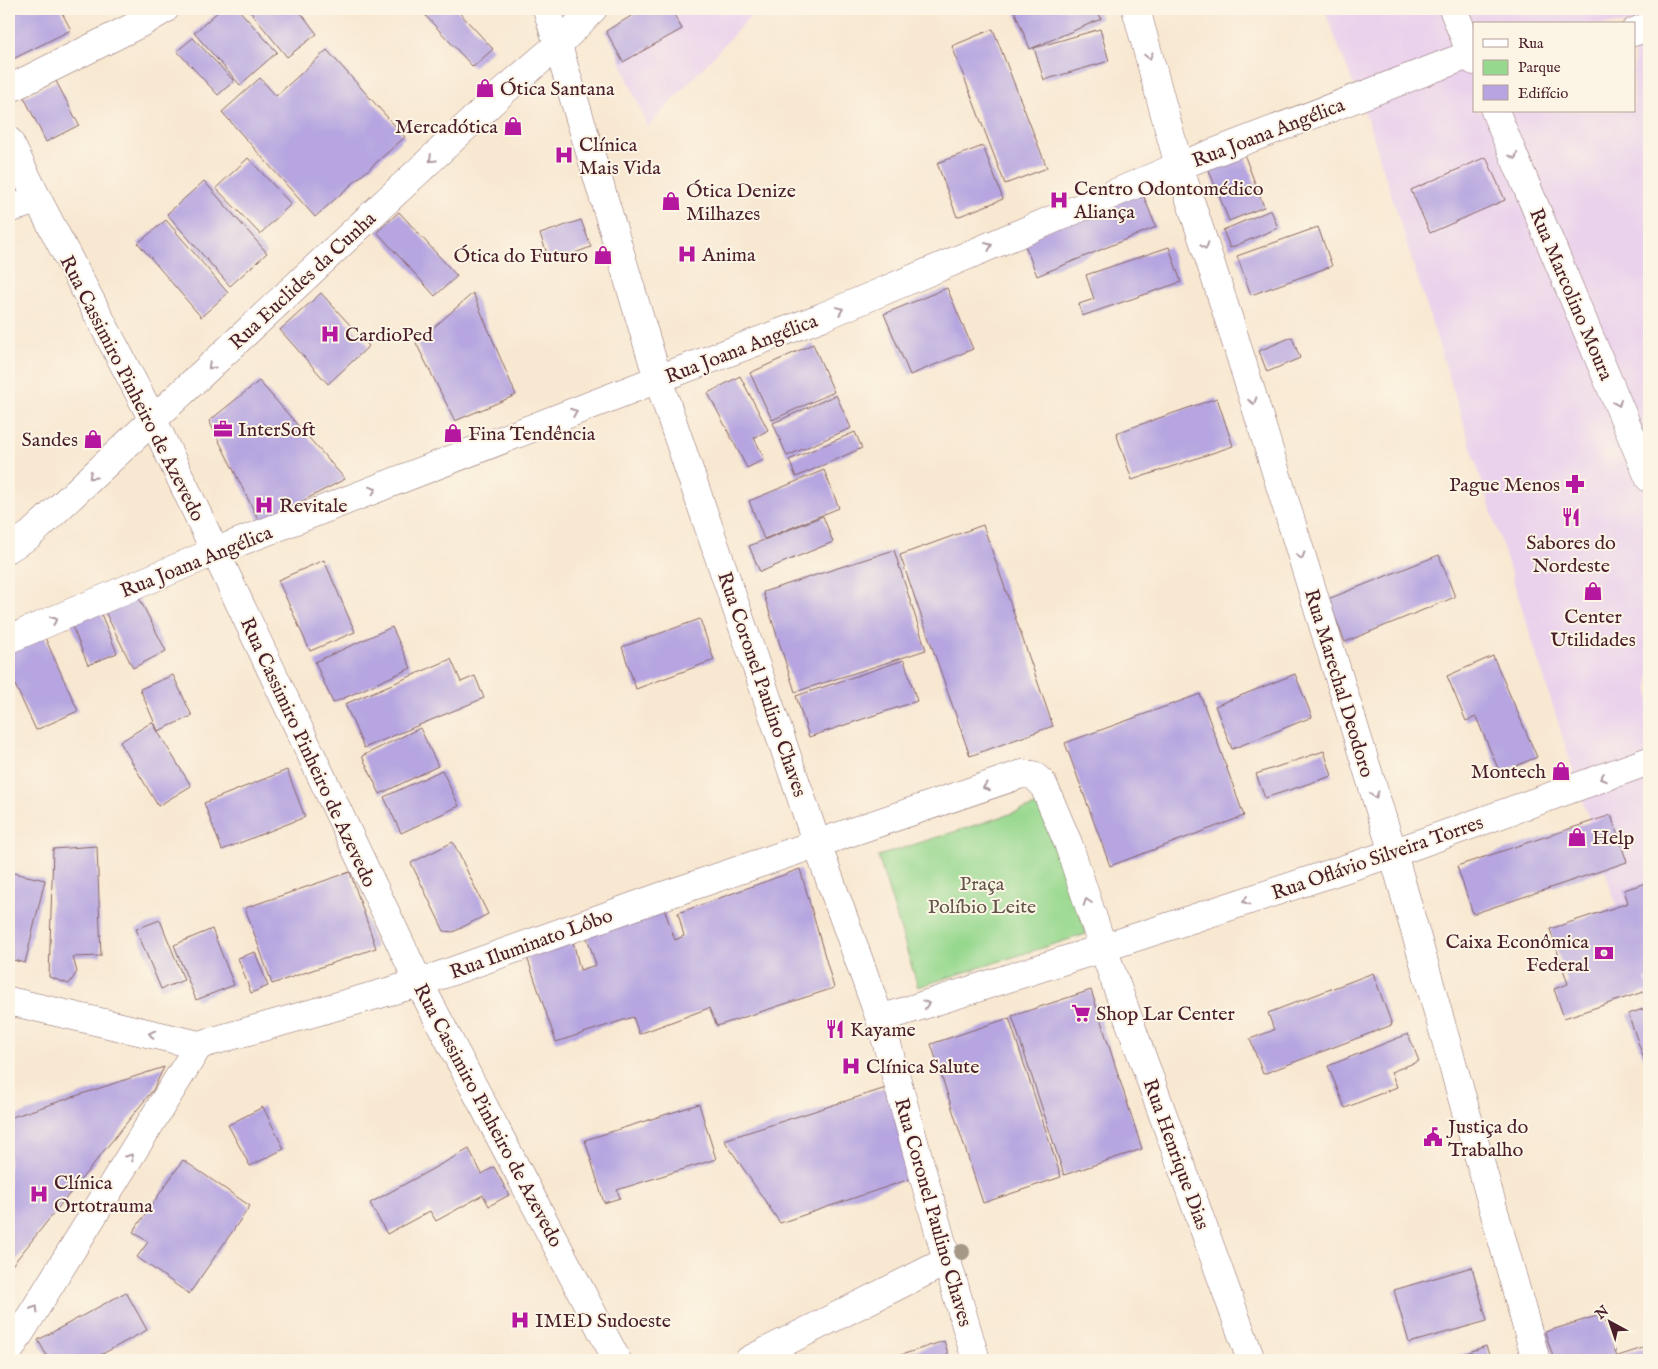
<svg xmlns="http://www.w3.org/2000/svg" width="1658" height="1369" font-family="'IM FELL English',serif">
	<style>
		.built { fill: #ead1ec; fill-rule: evenodd }
		.green { fill: #97d88f; stroke: #707c5d }
		.building { fill: #b6a5e0 }
		.lines { fill: none; stroke-linecap: round; stroke-linejoin: round }
		.minor-casing { stroke: #876565; stroke-width: 29 }
		.major-casing { stroke: #876565; stroke-width: 29 }
		.minor { stroke: #fff; stroke-width: 28 }
		.major { stroke: #fff; stroke-width: 28 }
		.tree { fill: #a59887 }
		.oneway { stroke: #ae9aa0 }
		.labels { text-anchor: middle; stroke-width: 4; stroke-linejoin: round; paint-order: stroke }
		.poi-label { font-size: 20px; fill: #4a1f2b; stroke: #fcf5e5; text-anchor: start }
		.street-label { font-size: 20px; fill: #4a1f2b; stroke: #fcf5e5 }
		.park-label { font-size: 20px; fill: #615649; stroke: #fcf5e5 }
	</style>
	<rect width="100%" height="100%" fill="#fcf5e5"/>
	<filter id="ink" filterUnits="userSpaceOnUse"><feTurbulence type="fractalNoise" baseFrequency=".02" numOctaves="2"/><feDisplacementMap in="SourceGraphic" scale="10" xChannelSelector="R" yChannelSelector="G"/><feConvolveMatrix kernelMatrix="1 2 1 2 8 2 1 2 1" color-interpolation-filters="sRGB"/></filter>
	<filter id="wash" filterUnits="userSpaceOnUse"><feTurbulence type="fractalNoise" baseFrequency=".0096" numOctaves="4" result="noise"/><feDisplacementMap in="SourceGraphic" scale="20" xChannelSelector="R" yChannelSelector="G"/><feGaussianBlur stdDeviation="1.12" result="paint"/><feColorMatrix in="noise" values="0 0 0 0 0 0 0 0 0 0 0 0 0 0 0 0 0 1.4 0 .05"/><feComposite in="paint" operator="in"/></filter>
	<g filter="url(#wash)">
		<rect width="100%" height="100%" fill="#f8e8d2"/>
		<g class="built">
			<polygon points="662,9 757,9 648,127 618,56"/>
			<path d="M1324 9H1649V1010L1369 124ZM1474 24H1634V111H1474Z"/>
		</g>
		<polygon class="green" points="1045,803 1086,934 918,987 878,856"/>
		<g id="blocks">
			<g class="building">
				<polygon points="9,9 60,9 71,30 9,61"/>
				<polygon points="221,9 238,9 277,52 240,85 194,33"/>
				<polygon points="248,9 298,9 317,34 287,57"/>
				<polygon points="431,9 456,9 493,49 473,67 425,15"/>
				<polygon points="643,9 671,9 682,29 623,62 606,31"/>
				<polygon points="1017,9 1097,9 1101,19 1030,49 1014,10"/>
				<polygon points="993,29 1047,168 1005,184 952,46"/>
				<polygon points="1100,29 1109,61 1044,80 1034,48"/>
				<polygon points="193,38 234,81 218,95 177,51"/>
				<polygon points="327,50 405,137 315,217 222,112 260,78 276,96"/>
				<polygon points="56,81 79,125 46,142 24,97"/>
				<polygon points="983,146 1003,199 957,217 937,163"/>
				<polygon points="1244,154 1264,207 1229,221 1208,168"/>
				<polygon points="1486,157 1505,200 1430,233 1411,190"/>
				<polygon points="248,158 291,204 260,234 216,188"/>
				<polygon points="204,181 267,253 230,286 167,214"/>
				<polygon points="1142,192 1156,227 1037,276 1023,240"/>
				<polygon points="1271,210 1278,228 1230,248 1223,230"/>
				<polygon points="399,212 457,276 435,296 377,232"/>
				<polygon points="166,220 228,293 201,317 138,243"/>
				<polygon points="581,220 591,247 550,262 540,234"/>
				<polygon points="1318,227 1332,266 1251,295 1237,256"/>
				<polygon points="1169,247 1181,282 1082,316 1079,304 1094,299 1086,275"/>
				<polygon points="947,288 973,349 910,375 884,314"/>
				<polygon points="321,293 369,346 328,384 280,330"/>
				<polygon points="473,293 516,395 455,421 416,343"/>
				<polygon points="1292,337 1300,358 1267,372 1259,351"/>
				<polygon points="813,344 834,392 772,420 750,373"/>
				<polygon points="740,376 768,430 754,438 765,459 747,468 708,393"/>
				<polygon points="259,381 345,479 260,523 209,421"/>
				<polygon points="836,395 851,428 787,456 773,423"/>
				<polygon points="1217,398 1233,446 1132,480 1116,433"/>
				<polygon points="855,432 862,448 796,477 789,460"/>
				<polygon points="824,470 839,508 764,539 749,501"/>
				<polygon points="823,516 833,542 760,572 749,546"/>
				<polygon points="983,525 1053,726 970,756 900,555"/>
				<polygon points="894,550 926,650 795,692 763,592"/>
				<polygon points="1439,555 1455,597 1345,642 1328,599"/>
				<polygon points="324,560 355,632 310,651 278,580"/>
				<polygon points="135,590 166,651 133,668 102,606"/>
				<polygon points="99,609 117,653 88,665 70,621"/>
				<polygon points="700,619 714,660 636,689 622,647"/>
				<polygon points="392,627 411,668 333,703 315,662"/>
				<polygon points="42,631 78,711 36,730 9,672 9,646"/>
				<polygon points="1493,656 1537,757 1500,773 1476,717 1466,721 1447,676"/>
				<polygon points="451,659 461,682 475,676 484,698 364,748 345,704"/>
				<polygon points="904,660 917,701 809,737 796,696"/>
				<polygon points="1295,674 1312,717 1232,749 1215,706"/>
				<polygon points="173,675 192,716 158,731 140,689"/>
				<polygon points="1200,694 1244,816 1110,866 1065,743"/>
				<polygon points="152,722 191,786 158,806 120,742"/>
				<polygon points="420,728 438,766 380,794 362,756"/>
				<polygon points="1324,751 1332,776 1265,798 1256,774"/>
				<polygon points="287,770 305,817 222,850 204,803"/>
				<polygon points="442,770 459,806 401,833 384,797"/>
				<polygon points="1611,815 1627,862 1473,914 1457,866"/>
				<polygon points="453,842 488,914 453,932 444,931 411,863"/>
				<polygon points="97,846 101,956 73,957 77,972 69,984 49,977 53,849"/>
				<polygon points="800,869 834,988 717,1026 709,1008 639,1034 633,1017 556,1042 527,957 573,941 580,970 596,965 583,925 660,897 675,940 684,936 678,913"/>
				<polygon points="9,872 45,880 25,963 9,959"/>
				<polygon points="350,872 376,948 272,984 245,908"/>
				<polygon points="1649,882 1649,977 1645,979 1649,990 1564,1018 1554,989 1568,984 1550,929 1628,903 1624,890"/>
				<polygon points="160,920 184,980 161,989 136,929"/>
				<polygon points="212,929 234,985 196,1000 174,945"/>
				<polygon points="255,952 268,986 251,993 238,958"/>
				<polygon points="1373,973 1392,1025 1263,1074 1250,1039 1274,1030 1268,1013"/>
				<polygon points="1091,990 1142,1149 1064,1175 1012,1016"/>
				<polygon points="1649,1007 1649,1073 1628,1014"/>
				<polygon points="1009,1018 1061,1177 983,1203 931,1044"/>
				<polygon points="1408,1034 1419,1061 1391,1072 1397,1087 1345,1108 1328,1066"/>
				<polygon points="164,1067 153,1090 9,1269 9,1118"/>
				<polygon points="886,1088 916,1177 780,1223 724,1140"/>
				<polygon points="699,1104 716,1159 617,1190 620,1198 604,1203 585,1140"/>
				<polygon points="263,1107 284,1149 250,1166 228,1125"/>
				<polygon points="469,1149 482,1174 494,1167 509,1195 489,1206 483,1195 436,1221 430,1211 387,1234 370,1203"/>
				<polygon points="183,1160 250,1206 189,1294 137,1257 148,1242 133,1232"/>
				<polygon points="1472,1267 1487,1321 1409,1343 1394,1290"/>
				<polygon points="126,1292 147,1330 91,1360 49,1360 38,1340"/>
				<polygon points="1603,1314 1618,1360 1554,1360 1545,1332"/>
				<polygon points="944,1341 950,1360 886,1360"/>
				<polygon points="1486,1346 1491,1360 1446,1360"/>
				<polygon points="1649,1346 1649,1360 1619,1360 1618,1356"/>
			</g>
		</g>
	</g>
	<g filter="url(#ink)">
		<use href="#blocks" fill-opacity="0" stroke="#876565" stroke-width="1"/>
		<g class="lines">
			<g class="minor-casing">
				<g id="minor">
					<polyline points="547,9 658,379 817,844 880,1019 947,1261 976,1360"/>
					<polyline points="1136,9 1179,166 1231,326 1393,853 1536,1360"/>
					<polyline points="1634,32 1649,26"/>
					<polyline points="9,89 145,21 165,9"/>
					<polyline points="9,141 38,200 153,420 419,983 617,1360"/>
					<polyline points="9,209 38,200"/>
					<polyline points="9,1001 199,1045 419,983 660,897 1022,774 1033,775 1043,784 1068,843 1103,948 1251,1360"/>
					<polyline points="880,1019 1103,948 1393,853 1649,761"/>
					<polyline points="9,1351 199,1045"/>
					<polyline points="749,1360 947,1261"/>
				</g>
			</g>
			<g class="major-casing">
				<g id="major">
					<polyline points="1453,9 1474,61"/>
					<polyline points="1495,111 1649,478"/>
					<polyline points="9,548 30,535 505,90 559,44 593,9"/>
					<polyline points="9,639 214,552 658,379 822,317 1179,166 1471,54"/>
				</g>
			</g>
			<use href="#minor" class="minor"/>
			<use href="#major" class="major"/>
		</g>
		<circle class="tree" cx="962" cy="1252" r="8"/>
		<defs><path id="oneway-chevron" d="M-2-3.5L2.5 0L-2 3.5" fill="none" stroke-width="1.6" stroke-linecap="round" stroke-linejoin="round" transform="scale(1.25)"/></defs>
		<g class="oneway">
			<use href="#oneway-chevron" transform="translate(1149 56) rotate(75)"/>
			<use href="#oneway-chevron" transform="translate(1514 156) rotate(67)"/>
			<use href="#oneway-chevron" transform="translate(432 159) rotate(137)"/>
			<use href="#oneway-chevron" transform="translate(989 246) rotate(-23)"/>
			<use href="#oneway-chevron" transform="translate(1205 246) rotate(72)"/>
			<use href="#oneway-chevron" transform="translate(840 310) rotate(-23)"/>
			<use href="#oneway-chevron" transform="translate(211 366) rotate(137)"/>
			<use href="#oneway-chevron" transform="translate(1253 401) rotate(73)"/>
			<use href="#oneway-chevron" transform="translate(1618 403) rotate(67)"/>
			<use href="#oneway-chevron" transform="translate(574 412) rotate(-21)"/>
			<use href="#oneway-chevron" transform="translate(92 476) rotate(137)"/>
			<use href="#oneway-chevron" transform="translate(373 490) rotate(-21)"/>
			<use href="#oneway-chevron" transform="translate(1301 556) rotate(73)"/>
			<use href="#oneway-chevron" transform="translate(54 620) rotate(-23)"/>
			<use href="#oneway-chevron" transform="translate(1603 778) rotate(160)"/>
			<use href="#oneway-chevron" transform="translate(986 787) rotate(161)"/>
			<use href="#oneway-chevron" transform="translate(1375 795) rotate(73)"/>
			<use href="#oneway-chevron" transform="translate(1246 901) rotate(162)"/>
			<use href="#oneway-chevron" transform="translate(1087 902) rotate(-108)"/>
			<use href="#oneway-chevron" transform="translate(926 1004) rotate(-17)"/>
			<use href="#oneway-chevron" transform="translate(152 1034) rotate(-167)"/>
			<use href="#oneway-chevron" transform="translate(130 1157) rotate(-58)"/>
			<use href="#oneway-chevron" transform="translate(35 1309) rotate(-58)"/>
		</g>
	</g>
	<defs>
		<g id="shop-bare" transform="scale(1.5)"><path d="M-5-2.5h2.3a2.7 3.5 0 0 1 5.4 0H5L5.5 6h-11ZM-1.5-2.5h3a1.5 2.3 0 0 0-3 0Z" fill="#b5179e" stroke="#fcf5e5" stroke-width="2.5" paint-order="stroke"/></g>
		<g id="hospital-bare" transform="scale(1.5)"><path d="M-5-5h3v3.5h4V-5h3V5h-3V1.5h-4V5h-3Z" fill="#b5179e" stroke="#fcf5e5" stroke-width="2.5" paint-order="stroke"/></g>
		<g id="office-bare" transform="scale(1.5)"><path d="M-6-3h4V-5.5h4V-3h4V5H-6ZM-1-4.5V-3h2v-1.5ZM-6 0V1H6V0Z" fill="#b5179e" stroke="#fcf5e5" stroke-width="2.5" paint-order="stroke"/></g>
		<g id="pharmacy-bare" transform="scale(1.5)"><path d="M-2-6h4v4h4v4h-4v4h-4v-4h-4v-4h4Z" fill="#b5179e" stroke="#fcf5e5" stroke-width="2.5" paint-order="stroke"/></g>
		<g id="restaurant-bare" transform="scale(1.5)"><path d="M-5-6h1v4h1v-4h1v4h1v-4h1v5L-1.5 .5V6h-2V.5L-5-1ZM5-6V6H3V1.5H1.5Q1.5-4 5-6Z" fill="#b5179e" stroke="#fcf5e5" stroke-width="2.5" paint-order="stroke"/></g>
		<g id="bank-bare" transform="scale(1.5)"><path d="M-6-4H6V4H-6ZM0-2.3a2.3 2.3 0 1 0 0 4.6a2.3 2.3 0 1 0 0-4.6Z" fill="#b5179e" stroke="#fcf5e5" stroke-width="2.5" paint-order="stroke"/></g>
		<g id="supermarket-bare" transform="scale(1.5)"><path d="M-6-5.5h2.5l.6 2H6L4.5 2H-2.5L-4.4-4H-6ZM-1.5 3.2a1.3 1.3 0 1 0 .1 0ZM3 3.2a1.3 1.3 0 1 0 .1 0Z" fill="#b5179e" stroke="#fcf5e5" stroke-width="2.5" paint-order="stroke"/></g>
		<g id="civic-bare" transform="scale(1.5)"><path d="M-.6-6.5H3V-4.5H.6V-3L4-1V1h2V6H-6V1h2V-1L-.6-3ZM-1.2 2.5V6h2.4V2.5Z" fill="#b5179e" stroke="#fcf5e5" stroke-width="2.5" paint-order="stroke"/></g>
	</defs>
	<g fill-rule="evenodd">
		<use href="#shop-bare" x="485" y="88"/>
		<use href="#shop-bare" x="513" y="126"/>
		<use href="#hospital-bare" x="564" y="155"/>
		<use href="#hospital-bare" x="1059" y="200"/>
		<use href="#shop-bare" x="671" y="201"/>
		<use href="#hospital-bare" x="687" y="254"/>
		<use href="#shop-bare" x="603" y="255"/>
		<use href="#hospital-bare" x="330" y="334"/>
		<use href="#office-bare" x="223" y="429"/>
		<use href="#shop-bare" x="453" y="433"/>
		<use href="#shop-bare" x="93" y="439"/>
		<use href="#pharmacy-bare" x="1575" y="484"/>
		<use href="#hospital-bare" x="264" y="505"/>
		<use href="#restaurant-bare" x="1571" y="517"/>
		<use href="#shop-bare" x="1593" y="591"/>
		<use href="#shop-bare" x="1561" y="771"/>
		<use href="#shop-bare" x="1577" y="837"/>
		<use href="#bank-bare" x="1604" y="953"/>
		<use href="#supermarket-bare" x="1081" y="1013"/>
		<use href="#restaurant-bare" x="835" y="1029"/>
		<use href="#hospital-bare" x="851" y="1066"/>
		<use href="#civic-bare" x="1433" y="1137"/>
		<use href="#hospital-bare" x="39" y="1194"/>
		<use href="#hospital-bare" x="520" y="1320"/>
	</g>
	<g class="labels">
		<g class="poi-label">
			<text x="500" y="95">Ótica Santana</text>
			<text x="498" y="133" text-anchor="end">Mercadótica</text>
			<text x="579" y="151">Clínica<tspan x="579" dy="23">Mais Vida</tspan></text>
			<text x="1074" y="195">Centro Odontomédico<tspan x="1074" dy="23">Aliança</tspan></text>
			<text x="686" y="197">Ótica Denize<tspan x="686" dy="23">Milhazes</tspan></text>
			<text x="702" y="261">Anima</text>
			<text x="588" y="262" text-anchor="end">Ótica do Futuro</text>
			<text x="345" y="341">CardioPed</text>
			<text x="238" y="436">InterSoft</text>
			<text x="468" y="440">Fina Tendência</text>
			<text x="78" y="446" text-anchor="end">Sandes</text>
			<text x="1560" y="491" text-anchor="end">Pague Menos</text>
			<text x="279" y="512">Revitale</text>
			<text x="1571" y="549" text-anchor="middle">Sabores do<tspan x="1571" dy="23">Nordeste</tspan></text>
			<text x="1593" y="623" text-anchor="middle">Center<tspan x="1593" dy="23">Utilidades</tspan></text>
			<text x="1546" y="778" text-anchor="end">Montech</text>
			<text x="1592" y="844">Help</text>
			<text x="1589" y="948" text-anchor="end">Caixa Econômica<tspan x="1589" dy="23">Federal</tspan></text>
			<text x="1096" y="1020">Shop Lar Center</text>
			<text x="850" y="1036">Kayame</text>
			<text x="866" y="1073">Clínica Salute</text>
			<text x="1448" y="1133">Justiça do<tspan x="1448" dy="23">Trabalho</tspan></text>
			<text x="54" y="1189">Clínica<tspan x="54" dy="23">Ortotrauma</tspan></text>
			<text x="535" y="1327">IMED Sudoeste</text>
		</g>
		<g class="street-label">
			<text transform="translate(1268 132) rotate(-21)" y="7">Rua Joana Angélica</text>
			<text transform="translate(302 280) rotate(-43)" y="7">Rua Euclides da Cunha</text>
			<text transform="translate(1572 294) rotate(67)" y="7">Rua Marcolino Moura</text>
			<text transform="translate(741 348) rotate(-21)" y="7">Rua Joana Angélica</text>
			<text transform="translate(133 388) rotate(63)" y="7">Rua Cassimiro Pinheiro de Azevedo</text>
			<text transform="translate(196 561) rotate(-22)" y="7">Rua Joana Angélica</text>
			<text transform="translate(1340 683) rotate(73)" y="7">Rua Marechal Deodoro</text>
			<text transform="translate(763 684) rotate(71)" y="7">Rua Coronel Paulino Chaves</text>
			<text transform="translate(309 752) rotate(65)" y="7">Rua Cassimiro Pinheiro de Azevedo</text>
			<text transform="translate(1377 857) rotate(-19)" y="7">Rua Oflávio Silveira Torres</text>
			<text transform="translate(531 943) rotate(-20)" y="7">Rua Iluminato Lôbo</text>
			<text transform="translate(489 1115) rotate(62)" y="7">Rua Cassimiro Pinheiro de Azevedo</text>
			<text transform="translate(1177 1154) rotate(70)" y="7">Rua Henrique Dias</text>
			<text transform="translate(934 1212) rotate(74)" y="7">Rua Coronel Paulino Chaves</text>
		</g>
		<g class="park-label">
			<text x="982" y="890">Praça<tspan x="982" dy="23">Políbio Leite</tspan></text>
		</g>
	</g>
	<rect width="1658" height="1369" fill="none" stroke="#fcf5e5" stroke-width="30"/>
	<rect x="1473" y="22" width="162" height="90" fill="#fcf5e5" stroke="#b59f9b"/>
	<rect x="1483" y="39" width="25" height="8" fill="#ffffff" stroke="#b59f9b"/>
	<text x="1518" y="48" font-size="15" fill="#4a1f2b">Rua</text>
	<rect x="1483" y="60" width="25" height="15" fill="#97d88f" stroke="#b59f9b"/>
	<text x="1518" y="72" font-size="15" fill="#4a1f2b">Parque</text>
	<rect x="1483" y="85" width="25" height="15" fill="#b6a5e0" stroke="#b59f9b"/>
	<text x="1518" y="98" font-size="15" fill="#4a1f2b">Edifício</text>
	<g transform="translate(1610 1322) rotate(320)" stroke="#fcf5e5" stroke-width="4" paint-order="stroke">
	<path d="M0-4L9 19L0 12L-9 19Z" fill="#4a1f2b"/>
	<text y="-8" font-size="14" font-weight="bold" text-anchor="middle" fill="#4a1f2b">N</text>
	</g>
</svg>
